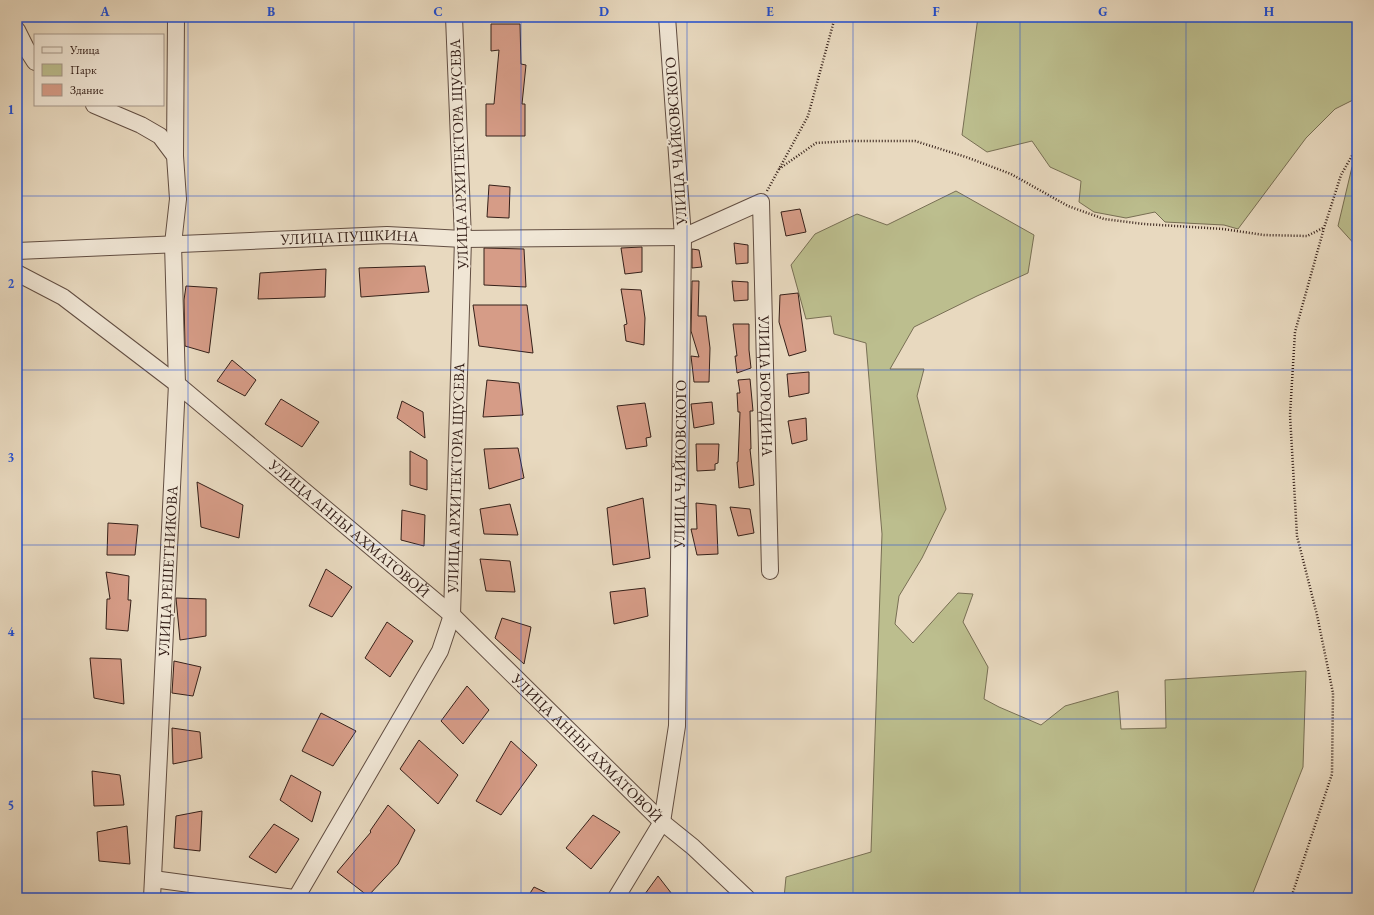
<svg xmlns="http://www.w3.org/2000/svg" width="1374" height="915" font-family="'EB Garamond',serif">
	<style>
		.green { fill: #bcbe8e; stroke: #786f54 }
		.building { fill: #d69c87; stroke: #352019 }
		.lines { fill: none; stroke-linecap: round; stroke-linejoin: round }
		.minor-casing { stroke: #624e42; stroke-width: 18 }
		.path { stroke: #352019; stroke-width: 2.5; stroke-dasharray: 1 2; stroke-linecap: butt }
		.minor { stroke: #f0e6d5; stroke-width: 16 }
		.grid { fill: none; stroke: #1d4ed8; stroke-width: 1; stroke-opacity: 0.55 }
		.labels { text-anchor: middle; stroke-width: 4; stroke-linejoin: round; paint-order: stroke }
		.street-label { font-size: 15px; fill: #352019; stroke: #f0e6d5 }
		.neatline { fill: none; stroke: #1d4ed8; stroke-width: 1.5 }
		.grid-label { font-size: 13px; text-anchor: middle; font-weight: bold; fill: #1d4ed8 }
	</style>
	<rect width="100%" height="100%" fill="#e8d9bf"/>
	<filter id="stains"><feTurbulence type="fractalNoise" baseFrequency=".005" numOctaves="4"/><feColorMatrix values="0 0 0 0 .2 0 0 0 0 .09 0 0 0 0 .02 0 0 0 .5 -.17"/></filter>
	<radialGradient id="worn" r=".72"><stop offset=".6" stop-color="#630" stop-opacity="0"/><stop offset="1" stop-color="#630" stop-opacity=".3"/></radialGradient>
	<g class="green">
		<polygon points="978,17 1357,17 1357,98 1335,109 1306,138 1238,229 1224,225 1165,222 1155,212 1126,218 1094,212 1079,202 1081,181 1050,167 1032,141 987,152 962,135"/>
		<polygon points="1357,160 1357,247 1338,226 1352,167"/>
		<polygon points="956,191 1034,235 1028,273 977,296 914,327 890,369 924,369 917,396 946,509 922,558 899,596 895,624 913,643 958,593 973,594 963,622 988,667 984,699 999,707 1041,725 1065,706 1118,691 1121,729 1166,728 1165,680 1306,671 1303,767 1251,898 784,898 786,877 871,852 882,534 866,343 834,334 831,316 806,319 791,265 815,234 857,214 887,225"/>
	</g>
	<g class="building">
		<polygon points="491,24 520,24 521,64 526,65 522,104 525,104 525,136 486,136 486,104 494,104 499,50 491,51"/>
		<polygon points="489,185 510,187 509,218 487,217"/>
		<polygon points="800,209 806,232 786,236 781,212"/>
		<polygon points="734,243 748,245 748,263 736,264"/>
		<polygon points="642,247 642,272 625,274 621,248"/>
		<polygon points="484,248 524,249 526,287 484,285"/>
		<polygon points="692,249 699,250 702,267 692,268"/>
		<polygon points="425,266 429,292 361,297 359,268"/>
		<polygon points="326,269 325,297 258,299 260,273"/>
		<polygon points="692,281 699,281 698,316 706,316 710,348 709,382 694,382 691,356 699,357 691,331"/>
		<polygon points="732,281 748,282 748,300 734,301"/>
		<polygon points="186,286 217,288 209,353 185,346 184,300"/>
		<polygon points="621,289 641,290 645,318 644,345 626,341 624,325 627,324"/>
		<polygon points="798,293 806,351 789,356 779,322 780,295"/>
		<polygon points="473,305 527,305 533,353 479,346"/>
		<polygon points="733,324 749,324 749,350 751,368 737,373 735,356 737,356"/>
		<polygon points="232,360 256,380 245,396 217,381"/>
		<polygon points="809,372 809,393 789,397 787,374"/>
		<polygon points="750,379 753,411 750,411 751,449 750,449 754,485 739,488 737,462 738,462 740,412 738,412 737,393 740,393 738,380"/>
		<polygon points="487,380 519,383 523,415 483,417"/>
		<polygon points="281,399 319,422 302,447 265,424"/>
		<polygon points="402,401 423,412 425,438 397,418"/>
		<polygon points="712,402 714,424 694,428 691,404"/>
		<polygon points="645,403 651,437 646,438 647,446 626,449 617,406"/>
		<polygon points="806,418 807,440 792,444 788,421"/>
		<polygon points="696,444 719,444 718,463 715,464 715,470 697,471"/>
		<polygon points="518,448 524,478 489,489 484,449"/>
		<polygon points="410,451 427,460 427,490 410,485"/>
		<polygon points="197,482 243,505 239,538 201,527"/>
		<polygon points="643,498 650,558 613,565 607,508"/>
		<polygon points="696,503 716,505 718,554 697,555 691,529 697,529"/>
		<polygon points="510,504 518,535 484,534 480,509"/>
		<polygon points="730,507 750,509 754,533 738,536"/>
		<polygon points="402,510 425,515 424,546 401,540"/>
		<polygon points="108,523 138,525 135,555 107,555"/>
		<polygon points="480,559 510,561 515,592 486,591"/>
		<polygon points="326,569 352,587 332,617 309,606"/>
		<polygon points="106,572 129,576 128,600 131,600 128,631 106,629 107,599 110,599"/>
		<polygon points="645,588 648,616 614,624 610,592"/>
		<polygon points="176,598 206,599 206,636 180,640"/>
		<polygon points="502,618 531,627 524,664 495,638"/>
		<polygon points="387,622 413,641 390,677 365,658"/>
		<polygon points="90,658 121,659 124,704 94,698"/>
		<polygon points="174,661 201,667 193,696 172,693"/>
		<polygon points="467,686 489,710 463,744 441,721"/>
		<polygon points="321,713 356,731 333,766 302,751"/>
		<polygon points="172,728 200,732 202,758 173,764"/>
		<polygon points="419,740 458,775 438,804 400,769"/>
		<polygon points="511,741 537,765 501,815 476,801"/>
		<polygon points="92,771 120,775 124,805 94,806"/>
		<polygon points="291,775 321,792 312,822 280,800"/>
		<polygon points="388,805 415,830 398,864 368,896 337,872 371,832 370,831"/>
		<polygon points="202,811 200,851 174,848 176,816"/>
		<polygon points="593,815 620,832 591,869 566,848"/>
		<polygon points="274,824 299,839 276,873 249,857"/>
		<polygon points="127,826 130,864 99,861 97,832"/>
		<polygon points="658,876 675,898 642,898"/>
		<polygon points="534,887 557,898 527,898"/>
	</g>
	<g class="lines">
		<g class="minor-casing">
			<g id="minor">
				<polyline points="17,30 26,48 35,62"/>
				<polyline points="94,105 141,125 160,136 175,156 178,199 173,244 177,384 152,898"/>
				<polyline points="175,156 176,17"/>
				<path id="s1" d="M17 251 387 235 463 239 683 237 761 202 770 571"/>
				<path id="s2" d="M17 273 63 297 177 384 452 615 662 822 693 847 747 898"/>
				<polyline points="153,879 294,898"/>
				<path id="s3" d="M296 898 440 651 452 615 463 239 454 17"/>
				<path id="s4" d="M616 898 662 822 677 726 683 237 667 17"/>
			</g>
		</g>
		<g class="path">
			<polyline points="779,169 816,143 850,141 915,141 966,157 1011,174 1068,206 1104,219 1144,224 1223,229 1264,235 1307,236 1323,228"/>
			<polyline points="767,191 808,116 835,17"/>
			<polyline points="1291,898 1332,774 1333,693 1317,615 1297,536 1290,415 1295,332 1324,228 1341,175 1357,147"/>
		</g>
		<use href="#minor" class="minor"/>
	</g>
	<path class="grid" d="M188 17V898M354 17V898M521 17V898M687 17V898M853 17V898M1020 17V898M1186 17V898M17 196H1357M17 370H1357M17 545H1357M17 719H1357"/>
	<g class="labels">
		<g class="street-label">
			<text transform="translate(676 141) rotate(-94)" y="5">УЛИЦА ЧАЙКОВСКОГО</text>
			<text transform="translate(459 154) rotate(-92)" y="5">УЛИЦА АРХИТЕКТОРА ЩУСЕВА</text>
			<text dy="5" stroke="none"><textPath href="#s1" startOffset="333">УЛИЦА ПУШКИНА</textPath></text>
			<text dy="5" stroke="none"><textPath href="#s1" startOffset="936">УЛИЦА БОРОДИНА</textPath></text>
			<text dy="5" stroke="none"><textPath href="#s4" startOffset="448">УЛИЦА ЧАЙКОВСКОГО</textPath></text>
			<text dy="5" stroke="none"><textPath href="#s3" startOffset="461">УЛИЦА АРХИТЕКТОРА ЩУСЕВА</textPath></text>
			<text dy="5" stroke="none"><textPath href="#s2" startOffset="420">УЛИЦА АННЫ АХМАТОВОЙ</textPath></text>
			<text transform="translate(168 571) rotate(-87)" y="5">УЛИЦА РЕШЕТНИКОВА</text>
			<text dy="5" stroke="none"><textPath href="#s2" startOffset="744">УЛИЦА АННЫ АХМАТОВОЙ</textPath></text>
		</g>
	</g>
	<rect width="1374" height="915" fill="none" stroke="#e8d9bf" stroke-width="44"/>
	<rect x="34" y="34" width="130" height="72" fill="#f0e6d5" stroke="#a5978a"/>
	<rect x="42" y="47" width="20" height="6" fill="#f0e6d5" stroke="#a5978a"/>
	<text x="70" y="54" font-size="12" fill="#352019">Улица</text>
	<rect x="42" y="64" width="20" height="12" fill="#bcbe8e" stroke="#a5978a"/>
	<text x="70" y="74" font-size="12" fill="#352019">Парк</text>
	<rect x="42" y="84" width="20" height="12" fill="#d69c87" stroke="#a5978a"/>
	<text x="70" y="94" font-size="12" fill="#352019">Здание</text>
	<rect x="22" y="22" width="1330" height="871" class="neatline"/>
	<g class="grid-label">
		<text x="105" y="16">A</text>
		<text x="271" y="16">B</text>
		<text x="438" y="16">C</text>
		<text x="604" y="16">D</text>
		<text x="770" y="16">E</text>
		<text x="936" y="16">F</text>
		<text x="1103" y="16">G</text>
		<text x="1269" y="16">H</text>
		<text x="11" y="114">1</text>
		<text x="11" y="288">2</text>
		<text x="11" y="462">3</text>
		<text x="11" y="636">4</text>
		<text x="11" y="810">5</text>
	</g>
	<rect width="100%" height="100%" filter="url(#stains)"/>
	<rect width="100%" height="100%" fill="url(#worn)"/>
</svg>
